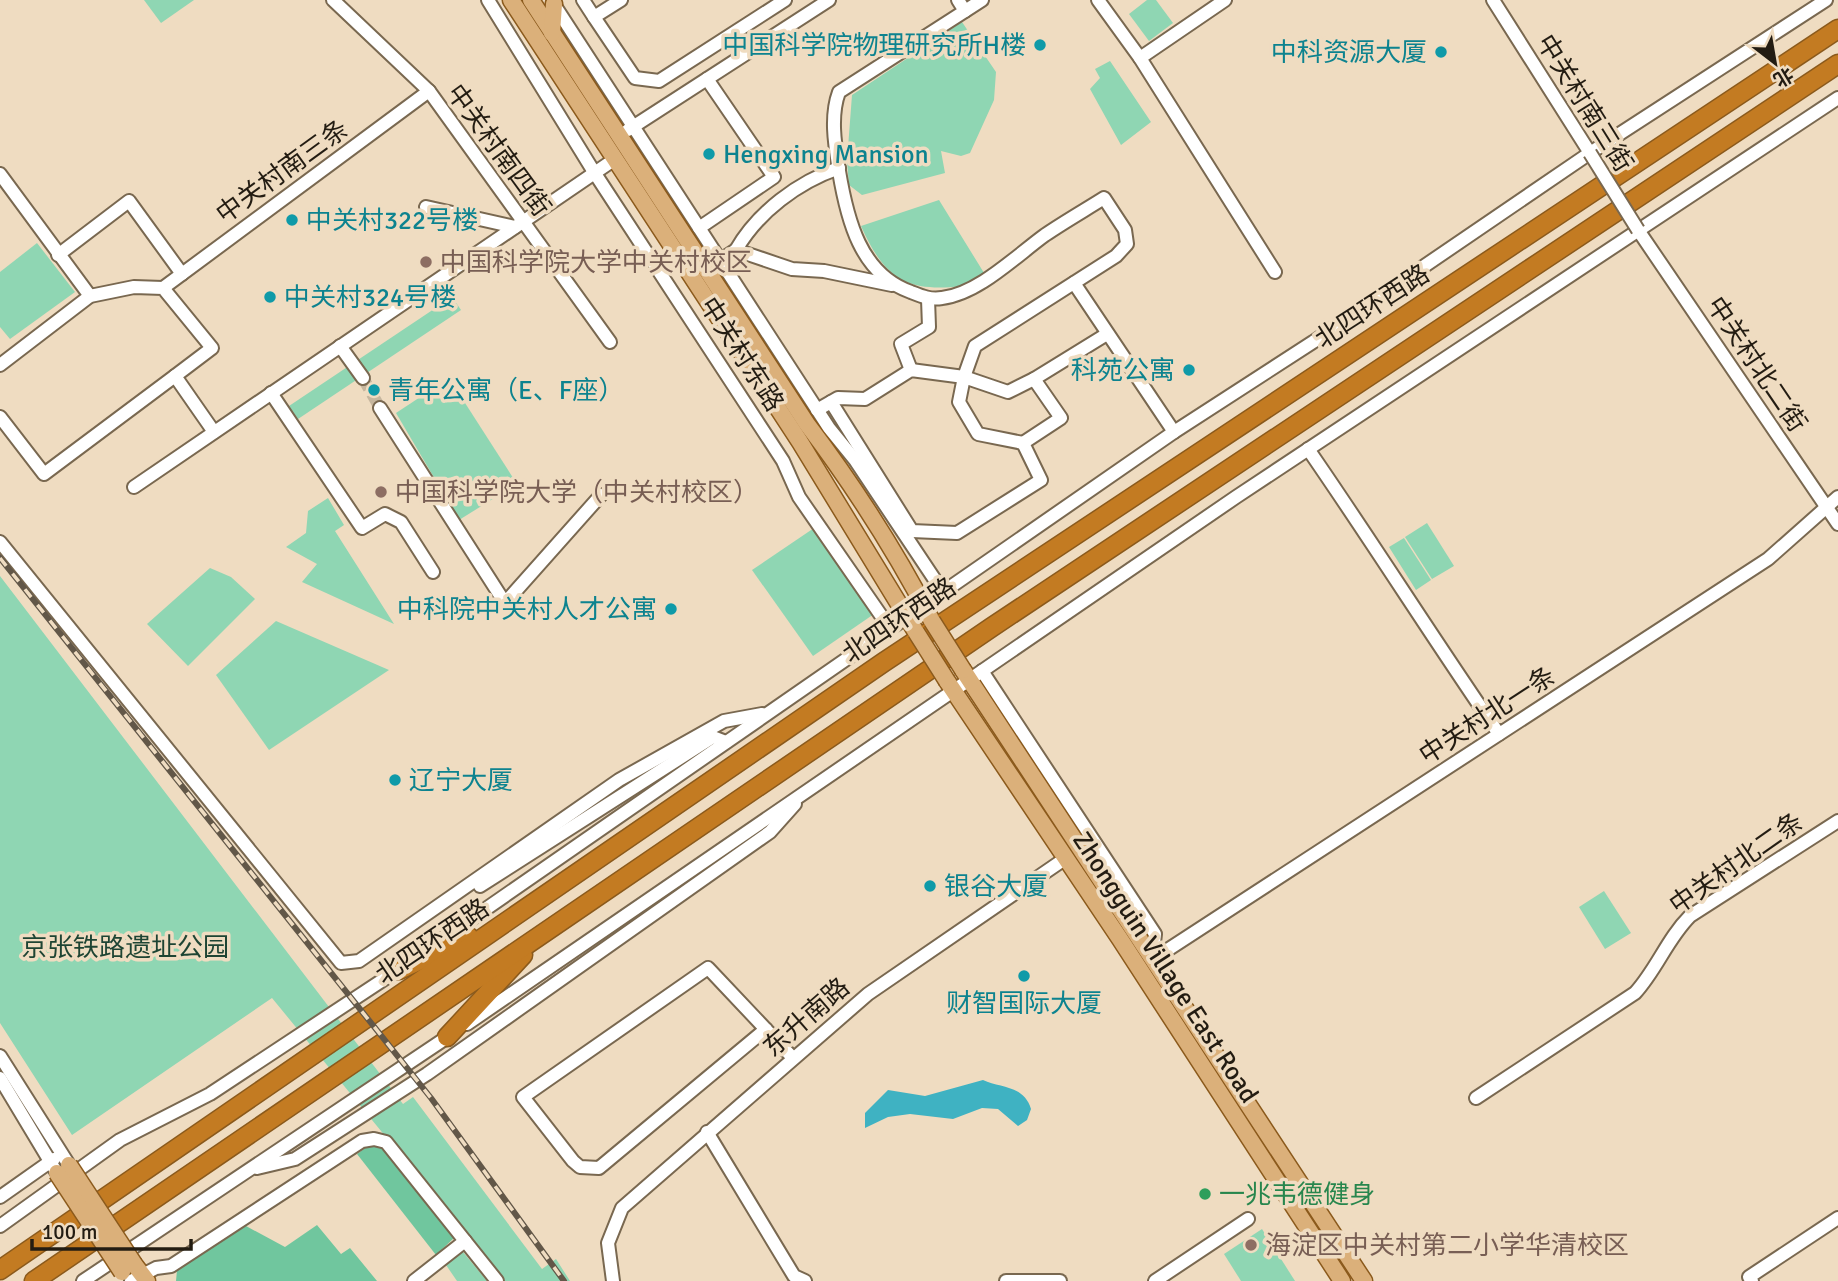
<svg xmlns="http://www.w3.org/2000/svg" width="1838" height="1281" font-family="Signika,'Noto Sans SC',sans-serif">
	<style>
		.green { fill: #8fd6b3 }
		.forest { fill: #70c69e }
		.water { fill: #3fb2c2 }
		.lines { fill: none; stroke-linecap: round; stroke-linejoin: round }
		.minor-tunnel { stroke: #c6b69e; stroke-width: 12; stroke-dasharray: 12 6; stroke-linecap: butt }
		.minor-casing { stroke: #796850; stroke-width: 16 }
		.major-casing { stroke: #8b5a1c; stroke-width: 19 }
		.highway-casing { stroke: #8b5a1c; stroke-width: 21 }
		.minor { stroke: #fff; stroke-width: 12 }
		.major { stroke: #dbb07a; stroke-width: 16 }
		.highway { stroke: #c37b22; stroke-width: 18 }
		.rail-casing { stroke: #625748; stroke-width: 6 }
		.rail { stroke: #efdcc1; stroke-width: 3.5; stroke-dasharray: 10; stroke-linecap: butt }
		.minor-bridge-casing { stroke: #796850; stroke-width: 16; stroke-linecap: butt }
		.major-bridge-casing { stroke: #8b5a1c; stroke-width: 19; stroke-linecap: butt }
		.minor-bridge { stroke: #fff; stroke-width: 12 }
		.major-bridge { stroke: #dbb07a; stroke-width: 16 }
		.culture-dot { fill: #0f9aa8; stroke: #efdcc1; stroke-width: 2.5 }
		.education-dot { fill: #8d6e63; stroke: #efdcc1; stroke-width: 2.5 }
		.leisure-dot { fill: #2e9e5b; stroke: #efdcc1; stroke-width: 2.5 }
		.labels { text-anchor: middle; stroke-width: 7; stroke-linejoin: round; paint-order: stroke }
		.culture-label { font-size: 26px; fill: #0d838f; stroke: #efdcc1; text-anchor: start }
		.street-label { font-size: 26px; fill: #231c12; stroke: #efdcc1 }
		.education-label { font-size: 26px; fill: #785e54; stroke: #efdcc1; text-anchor: start }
		.park-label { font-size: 26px; fill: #1e4433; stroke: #efdcc1 }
		.leisure-label { font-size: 26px; fill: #27864d; stroke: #efdcc1; text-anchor: start }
	</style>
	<rect width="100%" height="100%" fill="#efdcc1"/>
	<g class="green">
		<polygon points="144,0 194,0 161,23"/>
		<polygon points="1147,0 1156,0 1173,23 1149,41 1129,14"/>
		<polygon points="962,22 996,72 994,100 970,153 961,156 941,151 945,173 862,195 849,185 847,161 852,95"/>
		<polygon points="1110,61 1151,122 1121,145 1090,89 1100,78 1095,69"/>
		<path d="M939 200 989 281 986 284C919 291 891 294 861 226Z"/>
		<polygon points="37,243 75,292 10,339 0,327 0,272"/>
		<polygon points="452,297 461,310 298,419 289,406"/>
		<polygon points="449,378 517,484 459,520 396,413"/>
		<polygon points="328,498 344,525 335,531 394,624 302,582 317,564 286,547 306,533 308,511"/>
		<polygon points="1427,523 1454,566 1432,579 1405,537"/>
		<polygon points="817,526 874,614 813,656 752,570"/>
		<polygon points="1404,538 1431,580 1416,590 1389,547"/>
		<polygon points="210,568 231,577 255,599 188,666 147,624"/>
		<polygon points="0,576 403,1104 413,1097 542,1269 556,1259 570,1281 504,1281 272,998 72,1135 0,1023"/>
		<polygon points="276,621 389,670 269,750 216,675"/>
		<polygon points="1604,891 1631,933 1605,949 1579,907"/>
		<polygon points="1262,1229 1295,1281 1241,1281 1224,1254"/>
		<polygon points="463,1252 487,1281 457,1281 446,1265"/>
	</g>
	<g class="forest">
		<polygon points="371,1144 386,1148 454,1238 436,1255 357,1154"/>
		<polygon points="317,1225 341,1254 350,1248 377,1281 176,1281 177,1270 246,1226 285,1247"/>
	</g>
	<path class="water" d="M983 1080C1000 1088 1024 1085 1031 1109L1027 1120 1018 1126 998 1109 982 1108 953 1119 910 1114 888 1117 865 1128V1113L888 1090 925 1096Z"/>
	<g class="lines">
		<polyline class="minor-tunnel" points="363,378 380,408"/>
		<g class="minor-casing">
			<g id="minor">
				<polyline points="333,0 429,91 610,342"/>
				<polyline points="488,0 594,172 783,461 799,497 889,627"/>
				<polyline points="583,0 594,17 621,0"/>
				<polyline points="958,0 965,11 982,0"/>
				<polyline points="1098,0 1140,58 1225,0"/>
				<polyline points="1493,0 1590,153"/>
				<polyline points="553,3 829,428 855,460 943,592"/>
				<polyline points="594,17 635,78 659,81 785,0"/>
				<polyline points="1140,58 1275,272"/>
				<polyline points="628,130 829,0"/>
				<polyline points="0,174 90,296"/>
				<polyline points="426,207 515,227"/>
				<polyline points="699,228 774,177 707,79"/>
				<polyline points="1638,230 1838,524"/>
				<path d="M736 250C758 212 798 182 839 168"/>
				<polyline points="58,255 129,201 182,274"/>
				<polyline points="716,263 736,250 792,269 824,271 892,285"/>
				<polyline points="1074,283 1174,432"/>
				<polyline points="163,288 429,91"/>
				<polyline points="340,346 363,378"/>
				<polyline points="0,365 90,296 134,287 163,288 212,348 175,376 214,432"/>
				<polyline points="911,370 901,344 929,327 928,299"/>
				<polyline points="271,393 362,528 385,514 401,522 433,572"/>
				<polyline points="831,402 912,531 957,533 1041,480 1023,443 1061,418 1034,379 1107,334"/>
				<polyline points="380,408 505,603 601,495"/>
				<path d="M817 410 838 398 865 399 911 370 964 377 975 346 1116 256 1127 244 1125 230 1104 198C1085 210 1064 222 1045 235 1016 256 978 294 942 298 930 300 921 296 911 292 860 274 847 219 839 171 835 145 830 116 839 92L965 11"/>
				<polyline points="0,417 44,474 175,376"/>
				<polyline points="1023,443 978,434 959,402 964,377 1008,392 1034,379"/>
				<path d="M1308 449C1373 543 1434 640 1499 734"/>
				<polyline points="134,487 615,159"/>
				<polyline points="0,542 341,963 359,961 619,780 724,721 762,714"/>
				<polyline points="982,671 1155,934 1152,960"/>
				<polyline points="480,886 713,737 726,742"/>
				<polyline points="428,949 1174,432 1313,342 1590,153 1826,0"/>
				<polyline points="1152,960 1768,559 1838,497"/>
				<polyline points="467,1024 1236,497 1838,98"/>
				<polyline points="766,1029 599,1168 580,1167 573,1161 523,1097 708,968 793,1058"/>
				<polyline points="0,1056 69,1165"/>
				<polyline points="0,1078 57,1173"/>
				<path d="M1476 1098 1635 993C1657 969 1667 939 1690 916L1838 821"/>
				<polyline points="707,1132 794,1276 805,1281"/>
				<polyline points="257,1168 295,1159 427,1074 770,832 795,804"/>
				<polyline points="0,1197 54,1159"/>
				<polyline points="0,1226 120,1140 210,1094 404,966"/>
				<polyline points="83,1281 452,1034"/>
				<polyline points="131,1281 156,1268 171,1266 362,1141 374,1139 386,1142 497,1281"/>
				<polyline points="414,1281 465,1241"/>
				<polyline points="613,1281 608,1243 622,1208 868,994 1066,858"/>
				<polyline points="1006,1281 1060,1281"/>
				<polyline points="1155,1281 1248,1219"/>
				<polyline points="1752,1281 1749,1277 1838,1218"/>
			</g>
		</g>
		<g class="major-casing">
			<g id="major">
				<polyline points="511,0 800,442 916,632"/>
				<path d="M531 0 807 424C854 486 896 552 932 621"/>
				<polyline points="552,33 554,4"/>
				<polyline points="963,670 1364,1281"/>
				<polyline points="947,681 1120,939 1342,1281"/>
				<polyline points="134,1264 147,1281"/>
			</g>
		</g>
		<g class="highway-casing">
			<g id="highway">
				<polyline points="399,970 469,937"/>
				<polyline points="447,1037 523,955"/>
				<polyline points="0,1270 884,662 1838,29"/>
				<polyline points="34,1281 992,627 1838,64"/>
			</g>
		</g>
		<use href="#minor" class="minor"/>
		<use href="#major" class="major"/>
		<use href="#highway" class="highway"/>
		<g class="rail-casing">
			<polyline id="rail" points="0,558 431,1098 564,1281"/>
		</g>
		<use href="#rail" class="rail"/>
		<g class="minor-bridge-casing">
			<polyline id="minor-bridge" points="1590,153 1638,230"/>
		</g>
		<g class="major-bridge-casing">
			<g id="major-bridge">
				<polyline points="932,621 963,670"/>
				<polyline points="916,632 947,681"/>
				<polyline points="69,1165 134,1264"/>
				<polyline points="57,1173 122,1272"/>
			</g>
		</g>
		<use href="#minor-bridge" class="minor-bridge"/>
		<use href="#major-bridge" class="major-bridge"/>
	</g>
	<g class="culture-dot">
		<circle cx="1040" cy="45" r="7"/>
		<circle cx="1441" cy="52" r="7"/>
		<circle cx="709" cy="154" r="7"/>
		<circle cx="292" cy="220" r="7"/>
		<circle cx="270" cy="297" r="7"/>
		<circle cx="1189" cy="370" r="7"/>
		<circle cx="374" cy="390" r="7"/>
		<circle cx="671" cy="609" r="7"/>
		<circle cx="395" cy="780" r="7"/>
		<circle cx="930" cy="886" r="7"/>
		<circle cx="1024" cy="976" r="7"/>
	</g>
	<g class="education-dot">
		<circle cx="426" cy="262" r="7"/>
		<circle cx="381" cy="492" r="7"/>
		<circle cx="1251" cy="1245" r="7"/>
	</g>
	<circle class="leisure-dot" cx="1205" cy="1194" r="7"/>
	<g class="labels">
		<g class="culture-label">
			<text x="1026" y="54" text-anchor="end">中国科学院物理研究所H楼</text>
			<text x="1427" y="61" text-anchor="end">中科资源大厦</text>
			<text x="723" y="163">Hengxing Mansion</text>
			<text x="306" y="229">中关村322号楼</text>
			<text x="284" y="306">中关村324号楼</text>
			<text x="1175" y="379" text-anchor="end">科苑公寓</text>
			<text x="388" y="399">青年公寓（E、F座）</text>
			<text x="657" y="618" text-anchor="end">中科院中关村人才公寓</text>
			<text x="409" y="789">辽宁大厦</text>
			<text x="944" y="895">银谷大厦</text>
			<text x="1024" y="1012" text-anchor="middle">财智国际大厦</text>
		</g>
		<g class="street-label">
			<text transform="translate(1585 103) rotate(58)" y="9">中关村南三街</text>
			<text transform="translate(499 150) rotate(54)" y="9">中关村南四街</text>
			<text transform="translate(282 171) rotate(-36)" y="9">中关村南三条</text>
			<text transform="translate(1372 306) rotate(-33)" y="9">北四环西路</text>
			<text transform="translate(742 354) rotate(57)" y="9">中关村东路</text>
			<text transform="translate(1757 364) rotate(56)" y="9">中关村北二街</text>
			<text transform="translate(899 620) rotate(-34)" y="9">北四环西路</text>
			<text transform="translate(1487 715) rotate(-33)" y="9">中关村北一条</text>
			<text transform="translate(1736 863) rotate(-35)" y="9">中关村北二条</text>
			<text transform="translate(432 941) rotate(-34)" y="9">北四环西路</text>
			<text transform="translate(1166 967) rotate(57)" y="9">Zhongguin Village East Road</text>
			<text transform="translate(806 1017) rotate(-41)" y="9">东升南路</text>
		</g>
		<g class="education-label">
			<text x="440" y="271">中国科学院大学中关村校区</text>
			<text x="395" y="501">中国科学院大学（中关村校区）</text>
			<text x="1265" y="1254">海淀区中关村第二小学华清校区</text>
		</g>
		<g class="park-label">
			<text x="125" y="956">京张铁路遗址公园</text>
		</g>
		<g class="leisure-label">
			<text x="1219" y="1203">一兆韦德健身</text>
		</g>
	</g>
	<g transform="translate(1775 63) rotate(149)" stroke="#efdcc1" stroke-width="5" paint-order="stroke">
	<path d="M0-5L12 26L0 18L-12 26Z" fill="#231c12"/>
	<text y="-10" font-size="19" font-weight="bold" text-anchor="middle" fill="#231c12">北</text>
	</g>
	<path d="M32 1239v10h159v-10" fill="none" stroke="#231c12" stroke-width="3.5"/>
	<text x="42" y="1239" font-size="21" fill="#231c12" stroke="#efdcc1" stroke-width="5" paint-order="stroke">100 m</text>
</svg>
